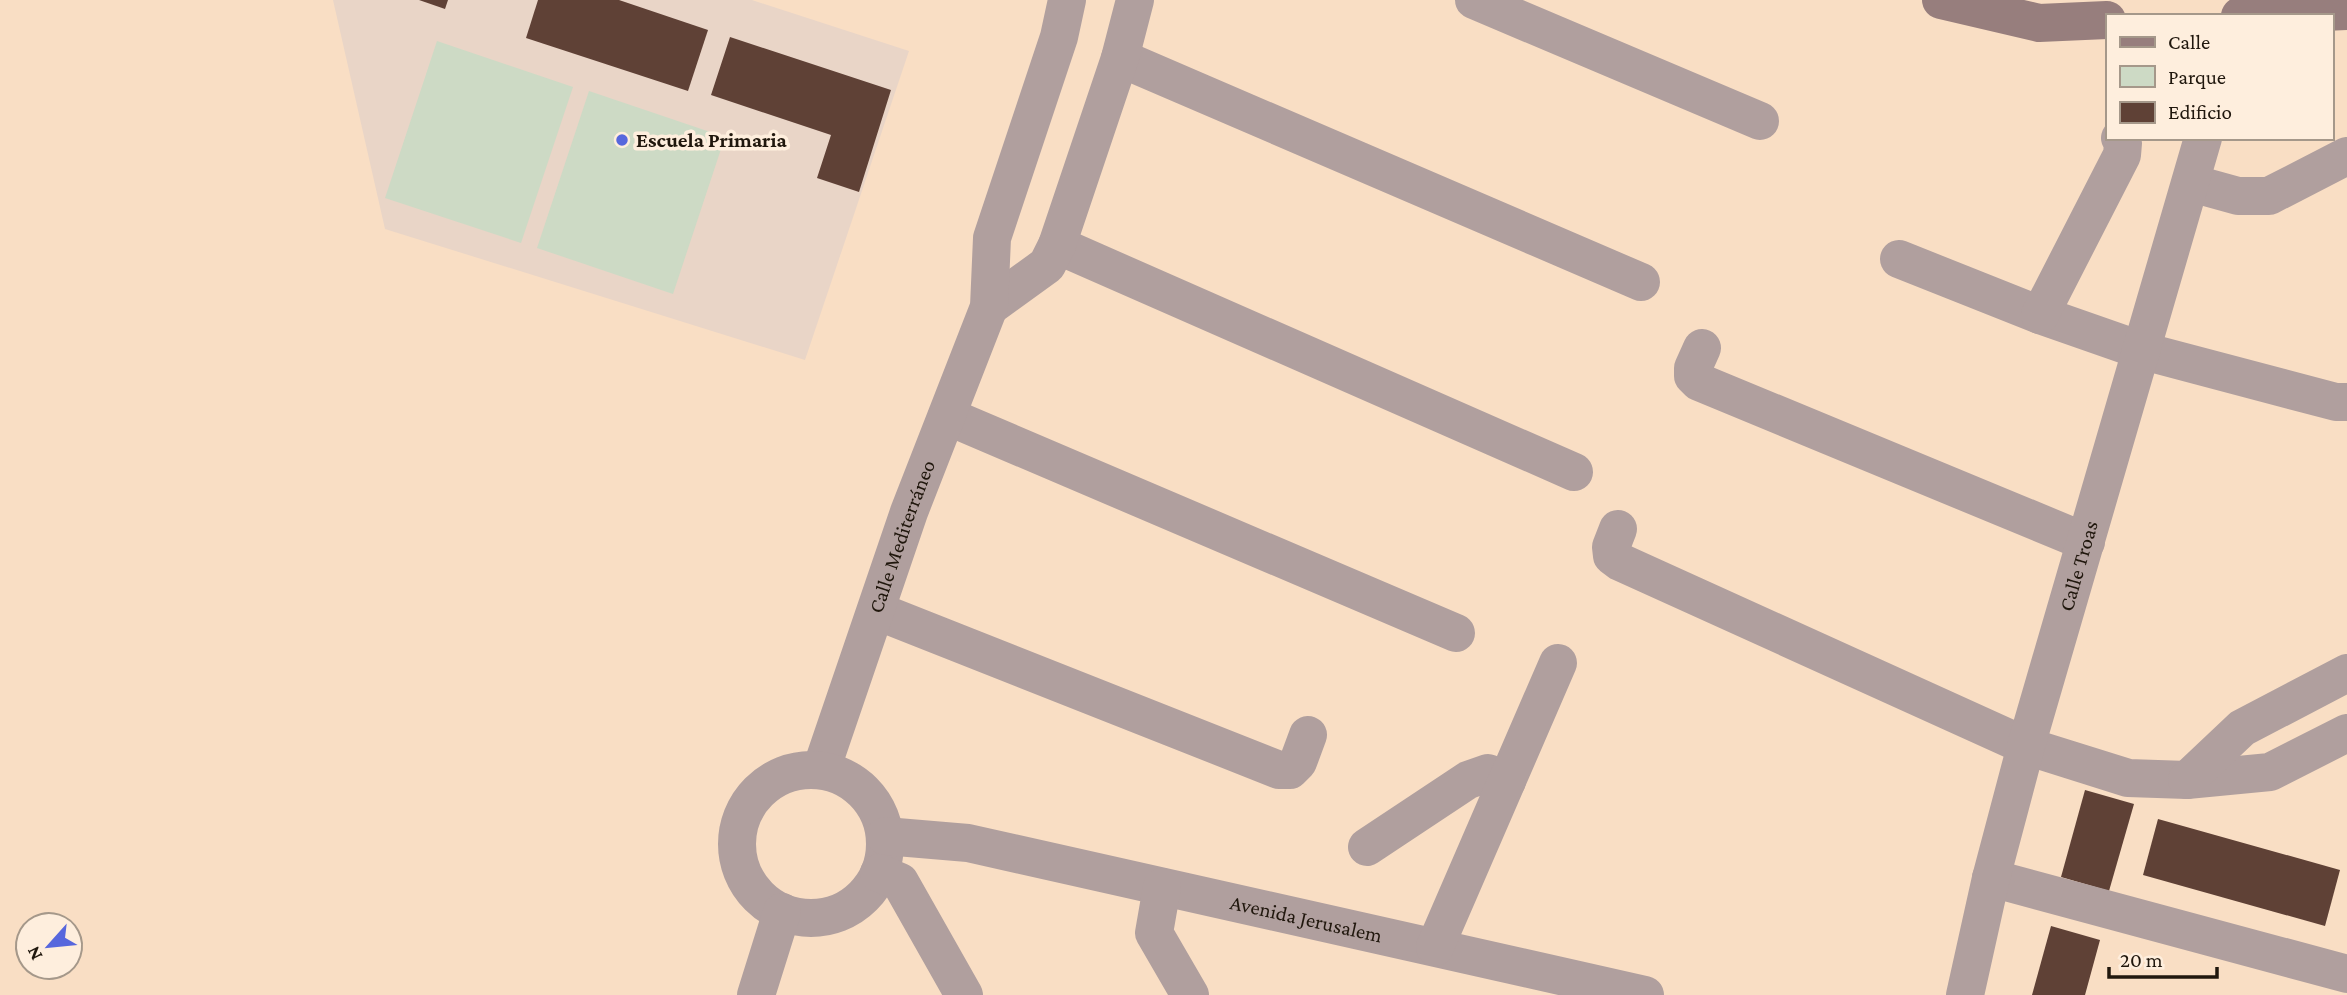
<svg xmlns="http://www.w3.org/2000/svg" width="2347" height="995" font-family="'Crimson Pro',serif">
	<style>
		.education { fill: #e9d5c7 }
		.green { fill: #cddac5 }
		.building { fill: #5f4136 }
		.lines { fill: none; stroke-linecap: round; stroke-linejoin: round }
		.street { stroke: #b09f9e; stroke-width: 38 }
		.secondary { stroke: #977e7d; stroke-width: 38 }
		.poi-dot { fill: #5767dd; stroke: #feeedd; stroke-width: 2.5 }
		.labels { text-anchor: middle; stroke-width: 7; stroke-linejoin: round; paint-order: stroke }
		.poi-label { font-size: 21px; font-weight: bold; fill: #20170d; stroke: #feeedd; text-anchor: start }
		.street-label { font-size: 21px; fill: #20170d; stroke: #feeedd }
	</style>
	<rect width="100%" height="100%" fill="#f9dec4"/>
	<polygon class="education" points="333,0 752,0 909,51 805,360 385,229"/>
	<g class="green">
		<polygon points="437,41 573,87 521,243 385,198"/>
		<polygon points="589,91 725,137 673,294 537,248"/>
	</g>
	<g class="building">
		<polygon points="419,0 448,0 445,9"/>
		<polygon points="538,0 619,0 708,30 688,91 526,38"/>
		<polygon points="730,37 891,90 859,192 817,178 831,135 711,95"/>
		<polygon points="2085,790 2134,804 2109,891 2061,877"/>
		<polygon points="2158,819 2340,870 2325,926 2143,875"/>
		<polygon points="2051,926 2100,940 2085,995 2032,995"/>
	</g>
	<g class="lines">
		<g class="street">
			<polyline points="1474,0 1760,121"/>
			<polyline points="1120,58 1641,282"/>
			<polyline points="2191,183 2238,196 2269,196 2347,156"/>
			<polyline points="1057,245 1574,472"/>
			<polyline points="1899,259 2040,315 2143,351 2336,402 2347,402"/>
			<polyline points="989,307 1047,265 1057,245 1120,58 1135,0"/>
			<polyline points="2040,315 2122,155 2123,143 2120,138"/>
			<polyline points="1702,348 1693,368 1693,376 1699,382 2086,542"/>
			<polyline points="947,416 1456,633"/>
			<polyline points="1618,529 1611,547 1612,556 1620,562 2026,746 2128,778 2187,780 2270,772 2347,733"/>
			<polyline points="877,611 1279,770 1290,770 1298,762 1308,735"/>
			<path id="s1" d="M821 770 909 512 989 307 992 238 1059 37 1067 0"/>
			<circle cx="811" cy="844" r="74"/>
			<polyline points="2187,780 2242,728 2347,673"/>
			<path id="s2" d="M885 836 968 843 1645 995"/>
			<polyline points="1367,847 1468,780 1488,773 1507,781"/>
			<polyline points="879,873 900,882 964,995"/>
			<polyline points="1991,878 2347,974"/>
			<polyline points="1162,887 1154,933 1190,995"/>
			<polyline points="1435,947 1558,663"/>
			<polyline points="756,995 782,912"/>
			<path id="s3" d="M1965 995 1991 878 2026 746 2203 138"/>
		</g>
		<g class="secondary">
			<polyline points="1941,0 2039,23 2107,20"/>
			<polyline points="2240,16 2347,11"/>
		</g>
	</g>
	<circle class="poi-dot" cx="622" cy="140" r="7"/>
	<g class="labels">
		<g class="poi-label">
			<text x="636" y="147">Escuela Primaria</text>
		</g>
		<g class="street-label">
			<text dy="7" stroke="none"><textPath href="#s1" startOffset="247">Calle Mediterráneo</textPath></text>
			<text dy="7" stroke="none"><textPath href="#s3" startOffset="444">Calle Troas</textPath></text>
			<text dy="7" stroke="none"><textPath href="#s2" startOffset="430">Avenida Jerusalem</textPath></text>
		</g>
	</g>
	<rect x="2106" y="14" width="228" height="126" fill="#feeedd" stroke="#a5988a" stroke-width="2"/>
	<rect x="2120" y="37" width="35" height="10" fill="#977e7d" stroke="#a5988a" stroke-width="2"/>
	<text x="2168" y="49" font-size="21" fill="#20170d">Calle</text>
	<rect x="2120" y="66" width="35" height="21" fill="#cddac5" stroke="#a5988a" stroke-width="2"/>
	<text x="2168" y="84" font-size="21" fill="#20170d">Parque</text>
	<rect x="2120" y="102" width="35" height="21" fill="#5f4136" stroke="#a5988a" stroke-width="2"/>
	<text x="2168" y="119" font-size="21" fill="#20170d">Edificio</text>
	<g transform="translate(49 946) rotate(243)"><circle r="33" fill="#feeedd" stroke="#a5988a" stroke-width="2"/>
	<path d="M0-5L12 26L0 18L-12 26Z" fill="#5767dd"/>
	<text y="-10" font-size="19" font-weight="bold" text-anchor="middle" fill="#20170d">N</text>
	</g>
	<path d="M2109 967v10h108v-10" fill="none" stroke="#20170d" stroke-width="3.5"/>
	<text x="2120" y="967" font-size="21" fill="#20170d" stroke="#feeedd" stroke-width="5" paint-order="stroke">20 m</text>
</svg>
